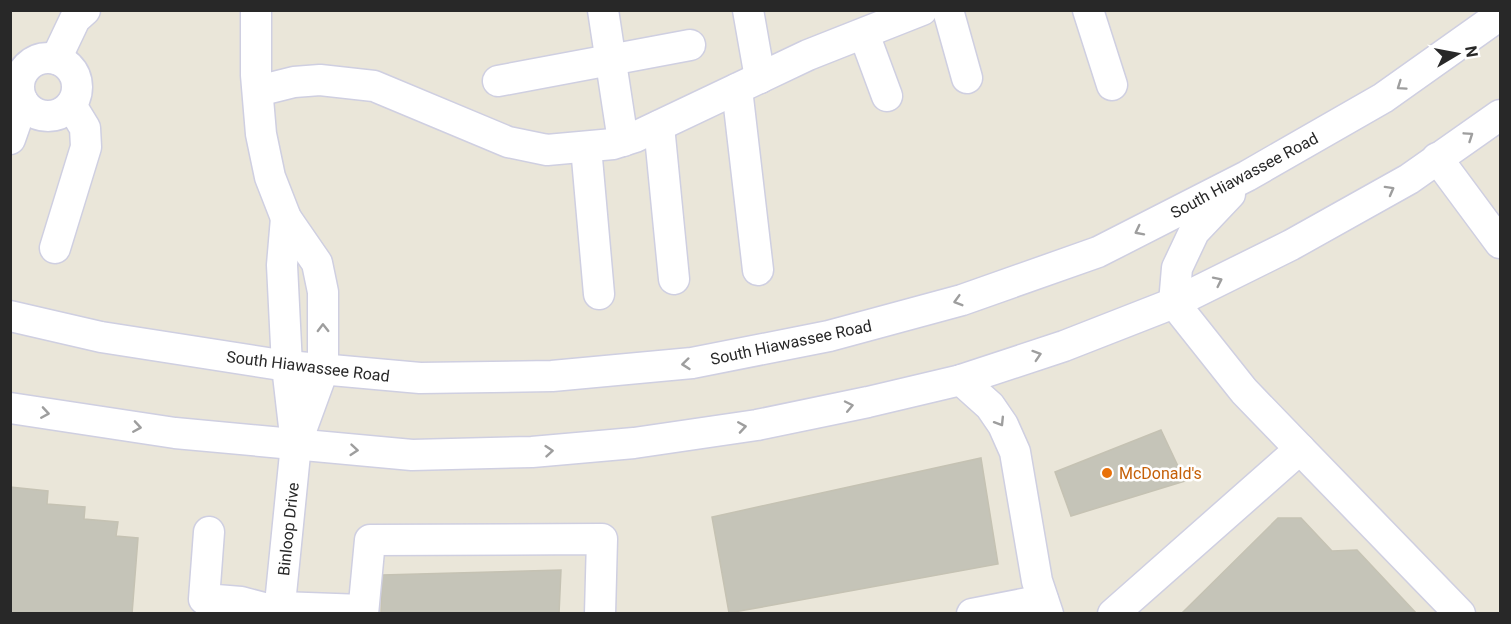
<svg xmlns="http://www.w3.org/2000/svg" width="1511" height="624" font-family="Roboto,sans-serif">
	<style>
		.building { fill: #c5c4b8; stroke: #c5c2b3; stroke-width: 1.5 }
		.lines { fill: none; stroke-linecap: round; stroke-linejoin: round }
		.minor-casing { stroke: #cfcfe1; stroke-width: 33 }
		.minor { stroke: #fff; stroke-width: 30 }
		.oneway { stroke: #9e9e9e }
		.food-dot { fill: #e8710a; stroke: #fff; stroke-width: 2 }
		.labels { text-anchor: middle; stroke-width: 5; stroke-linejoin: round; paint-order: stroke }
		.street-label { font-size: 16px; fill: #282828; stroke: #fff }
		.food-label { font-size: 16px; fill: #c56008; stroke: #fff; text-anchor: start }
	</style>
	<rect width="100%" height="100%" fill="#eae6d9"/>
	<g class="building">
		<polygon points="1161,430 1185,481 1071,516 1055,472"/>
		<polygon points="981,458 998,564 729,613 712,517"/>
		<polygon points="10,487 48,491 47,504 85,507 84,519 118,522 116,536 138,538 132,614 10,614"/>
		<polygon points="1278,518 1301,518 1332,551 1357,550 1417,614 1181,614"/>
		<polygon points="561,570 559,614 381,614 382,575"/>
	</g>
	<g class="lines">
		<g class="minor-casing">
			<g id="minor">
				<polyline points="256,10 256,75 261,134 270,177 286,218 317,263 323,292 323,370 296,444"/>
				<polyline points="603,10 623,141"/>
				<polyline points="748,10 760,78"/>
				<polyline points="948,10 967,78"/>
				<polyline points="1088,10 1112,85"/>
				<polyline points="864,34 887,96"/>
				<circle cx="48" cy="87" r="29"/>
				<polyline points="56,59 75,19 85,10"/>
				<polyline points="498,81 690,45"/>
				<polyline points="737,89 758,270"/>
				<polyline points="258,91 294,82 320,80 374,86 508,142 547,150 613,144 635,137 808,55 922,10"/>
				<polyline points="659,126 674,279"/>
				<polyline points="10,139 23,102"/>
				<polyline points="586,147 599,294"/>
				<polyline points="1437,158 1500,243"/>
				<polyline points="55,248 86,147 85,128 71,105"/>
				<polyline points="10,316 101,337 287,366 420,378 552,376 692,363 829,336 962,300 1098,252 1247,176 1383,98 1500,15"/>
				<polyline points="961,380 990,406 1003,425 1015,452 1037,581 1048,614"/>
				<polyline points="10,408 175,433 412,455 532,452 634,443 757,425 868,402 961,380 1064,346 1174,303 1291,245 1409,179 1500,115"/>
				<polyline points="1300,449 1460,614"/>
				<polyline points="209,532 204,599 241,602 279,612"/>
				<polyline points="280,607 363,610"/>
				<polyline points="279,614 296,444 287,366 282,265 286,218"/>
				<polyline points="363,614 370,540 602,539 600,614"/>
				<polyline points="972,614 1043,600"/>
				<polyline points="1113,614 1300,449 1244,391 1174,303 1177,268 1194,232 1230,194"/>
			</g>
		</g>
		<use href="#minor" class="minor"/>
	</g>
	<defs><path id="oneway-chevron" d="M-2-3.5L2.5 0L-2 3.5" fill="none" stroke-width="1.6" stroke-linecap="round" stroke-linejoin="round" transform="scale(1.5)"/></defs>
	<g class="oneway">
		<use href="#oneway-chevron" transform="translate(1401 86) rotate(145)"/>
		<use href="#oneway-chevron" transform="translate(1469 136) rotate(-34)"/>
		<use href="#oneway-chevron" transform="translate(1390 190) rotate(-29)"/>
		<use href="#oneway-chevron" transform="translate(1139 231) rotate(153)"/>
		<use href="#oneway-chevron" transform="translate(1218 281) rotate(-26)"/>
		<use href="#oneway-chevron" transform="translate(958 301) rotate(164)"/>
		<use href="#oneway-chevron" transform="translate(323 328) rotate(-91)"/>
		<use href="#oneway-chevron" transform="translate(1037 355) rotate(-18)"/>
		<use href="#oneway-chevron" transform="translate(686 364) rotate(174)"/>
		<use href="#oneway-chevron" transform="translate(849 406) rotate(-12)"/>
		<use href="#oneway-chevron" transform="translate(45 413) rotate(9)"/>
		<use href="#oneway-chevron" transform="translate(1000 422) rotate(58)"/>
		<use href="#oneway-chevron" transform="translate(137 427) rotate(9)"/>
		<use href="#oneway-chevron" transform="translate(742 427) rotate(-9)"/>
		<use href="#oneway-chevron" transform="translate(354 450) rotate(5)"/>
		<use href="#oneway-chevron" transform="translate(549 451) rotate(-5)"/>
	</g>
	<circle class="food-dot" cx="1107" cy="473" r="6"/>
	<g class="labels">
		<g class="street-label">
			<text transform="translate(1244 175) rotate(-28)" y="6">South Hiawassee Road</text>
			<text transform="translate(791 342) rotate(-12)" y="6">South Hiawassee Road</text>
			<text transform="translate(308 366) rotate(7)" y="6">South Hiawassee Road</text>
			<text transform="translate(288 529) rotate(-84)" y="6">Binloop Drive</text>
		</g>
		<g class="food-label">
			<text x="1119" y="479">McDonald's</text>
		</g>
	</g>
	<rect width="1511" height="624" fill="none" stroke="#282828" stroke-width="24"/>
	<g transform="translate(1457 54) rotate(80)" stroke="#ffffff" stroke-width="4.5" paint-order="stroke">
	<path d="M0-4.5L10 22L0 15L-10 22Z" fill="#282828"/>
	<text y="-9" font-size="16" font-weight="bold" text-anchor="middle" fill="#282828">N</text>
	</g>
</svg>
